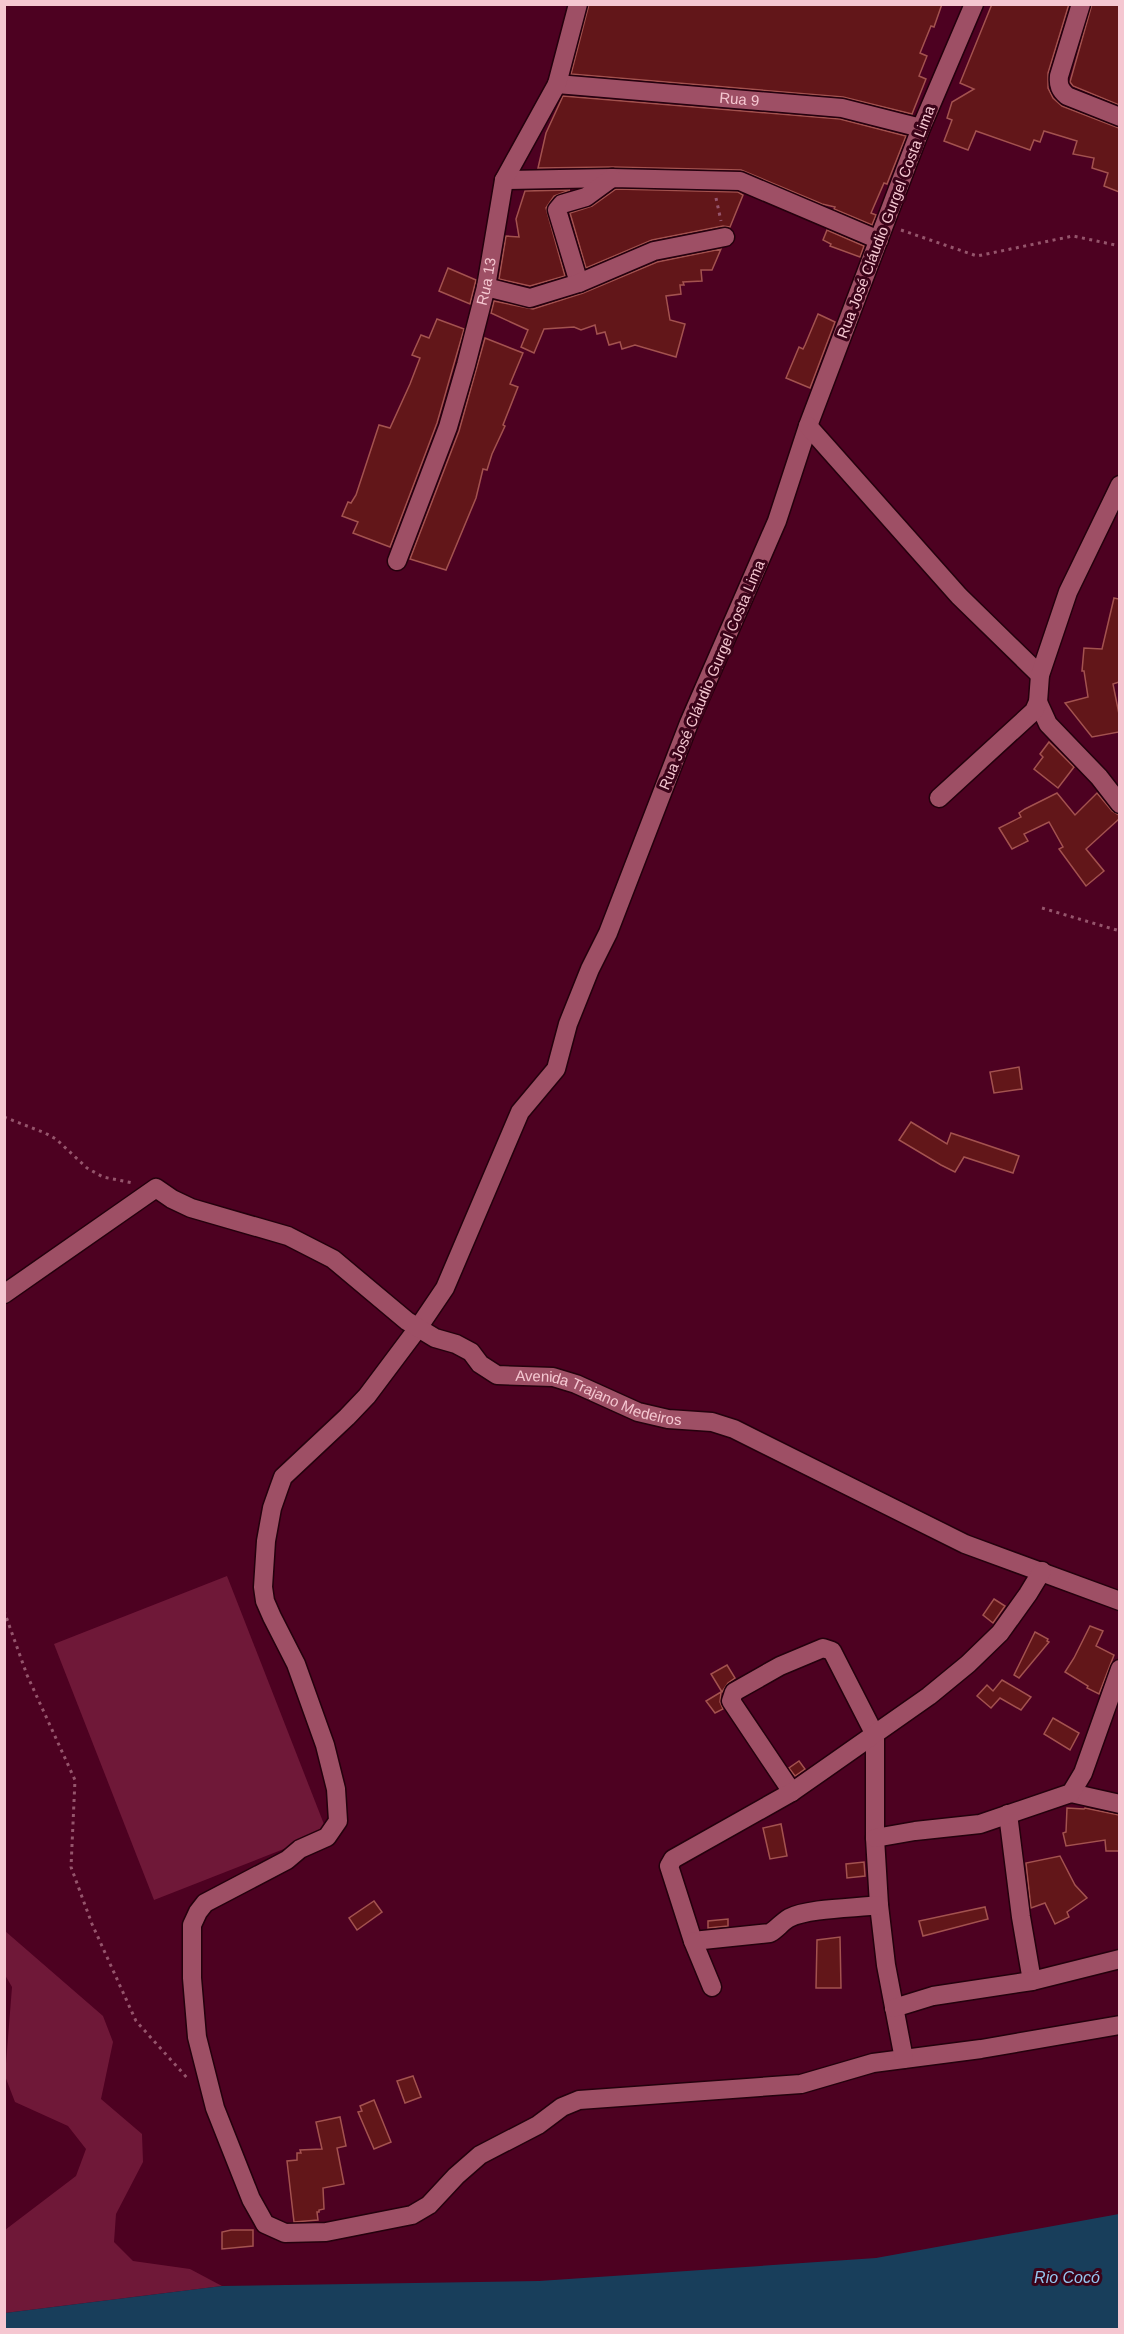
<svg xmlns="http://www.w3.org/2000/svg" width="1124" height="2334" font-family="Arial,sans-serif">
	<style>
		.green { fill: #6f1838 }
		.water { fill: #183e5b }
		.building { fill: #621619; stroke: #a3524f; stroke-width: 1.5 }
		.lines { fill: none; stroke-linecap: round; stroke-linejoin: round }
		.minor-casing { stroke: #24010d; stroke-width: 21 }
		.path { stroke: #95556c; stroke-width: 3; stroke-dasharray: 3 4.5; stroke-linecap: butt }
		.minor { stroke: #9e4f65; stroke-width: 18 }
		.labels { text-anchor: middle; stroke-width: 6; stroke-linejoin: round; paint-order: stroke }
		.street-label { font-size: 15px; fill: #f5c7d1; stroke: #3b0319 }
		.water-label { font-size: 16px; font-style: italic; fill: #95c6ef; stroke: #3b0319 }
	</style>
	<rect width="100%" height="100%" fill="#4d0121"/>
	<g class="green">
		<polygon points="227,1576 327,1832 154,1900 54,1644"/>
		<polygon points="5,1931 103,2016 113,2042 101,2099 142,2134 143,2162 116,2214 114,2242 133,2261 190,2269 222,2286 5,2313 5,2230 76,2176 86,2149 68,2126 15,2102 5,2076 12,1987 5,1975"/>
	</g>
	<polygon class="water" points="1119,2214 1119,2329 5,2329 5,2313 222,2286 539,2281 876,2258"/>
	<g class="building">
		<polygon points="589,4 942,4 934,27 931,26 920,53 927,56 919,76 926,79 912,114 843,97 571,74"/>
		<polygon points="992,4 1069,4 1048,73 1048,88 1053,98 1062,106 1119,128 1119,192 1104,186 1108,173 1092,168 1094,158 1073,154 1077,141 1044,131 1040,142 1034,140 1030,150 976,131 968,150 944,141 952,120 947,118 952,102 974,89 960,83"/>
		<polygon points="1092,4 1119,4 1119,105 1073,86 1070,82"/>
		<polygon points="563,96 840,119 906,136 887,184 884,183 871,213 876,215 872,225 834,209 835,207 822,204 741,170 612,167 538,168 546,133"/>
		<polygon points="616,189 738,192 743,195 730,227 723,226 652,240 586,268 570,213 592,206"/>
		<polygon points="570,190 554,196 546,208 565,276 530,286 499,279 506,236 519,237 516,219 525,191"/>
		<polygon points="827,230 864,246 860,257 830,246 831,244 823,240"/>
		<polygon points="721,249 712,270 701,270 702,281 683,282 684,285 680,285 681,294 666,296 670,320 685,324 676,357 635,345 622,349 620,342 609,345 605,332 597,334 595,325 581,330 574,327 544,329 534,353 521,347 528,330 491,313 494,301 533,309 583,293 657,262"/>
		<polygon points="448,268 476,280 470,304 439,291"/>
		<polygon points="818,314 835,322 810,388 786,378 799,347 803,349 805,345"/>
		<polygon points="437,319 464,329 437,423 390,547 353,533 358,522 342,516 348,502 351,503 356,495 379,425 390,428 410,384 420,358 412,355 421,335 429,338"/>
		<polygon points="485,338 523,353 510,384 518,387 503,425 505,426 492,454 487,470 483,469 476,498 446,570 410,559 459,431"/>
		<polygon points="1114,598 1119,599 1119,682 1113,684 1119,714 1119,732 1092,737 1065,703 1088,697 1084,671 1082,671 1084,648 1102,649"/>
		<polygon points="1049,742 1074,767 1058,788 1034,769 1043,757 1040,754"/>
		<polygon points="1057,793 1075,815 1097,793 1112,811 1119,815 1119,819 1086,849 1104,871 1086,886 1059,849 1063,847 1049,822 1024,834 1028,841 1012,849 999,828 1021,817 1019,813 1025,809"/>
		<polygon points="1019,1067 1022,1089 994,1093 990,1072"/>
		<polygon points="911,1122 947,1144 951,1133 1019,1156 1013,1173 964,1157 955,1172 941,1165 899,1140"/>
		<polygon points="994,1599 1005,1606 993,1623 983,1615"/>
		<polygon points="1090,1626 1103,1631 1096,1646 1114,1655 1099,1694 1087,1688 1088,1686 1065,1672 1074,1658"/>
		<polygon points="1035,1632 1048,1639 1047,1641 1049,1642 1019,1678 1014,1675"/>
		<polygon points="727,1665 735,1678 728,1683 722,1692 711,1674"/>
		<polygon points="1002,1680 1031,1697 1021,1710 1000,1698 991,1708 977,1696 987,1685 993,1691"/>
		<polygon points="721,1692 720,1702 723,1709 715,1713 706,1701"/>
		<polygon points="1053,1718 1079,1733 1070,1750 1044,1734"/>
		<polygon points="799,1761 805,1769 795,1776 789,1768"/>
		<polygon points="1067,1808 1084,1809 1085,1808 1119,1815 1119,1851 1106,1851 1105,1840 1066,1846 1063,1833 1066,1832"/>
		<polygon points="781,1824 787,1856 770,1859 763,1828"/>
		<polygon points="1060,1856 1075,1885 1087,1898 1067,1912 1069,1917 1055,1924 1045,1903 1031,1908 1026,1863"/>
		<polygon points="864,1862 865,1876 847,1878 846,1864"/>
		<polygon points="374,1901 382,1912 357,1930 349,1918"/>
		<polygon points="985,1907 988,1919 923,1936 919,1921"/>
		<polygon points="728,1919 728,1926 708,1928 708,1921"/>
		<polygon points="840,1937 841,1988 816,1988 817,1940"/>
		<polygon points="413,2076 421,2097 405,2103 397,2081"/>
		<polygon points="374,2100 391,2142 374,2149 358,2112 362,2111 360,2106"/>
		<polygon points="340,2117 346,2146 337,2148 344,2184 323,2188 324,2209 319,2210 319,2212 317,2212 318,2220 294,2222 287,2161 297,2160 297,2153 301,2153 300,2150 322,2149 316,2122"/>
		<polygon points="231,2230 253,2230 253,2246 222,2249 222,2232"/>
	</g>
	<g class="lines">
		<g class="minor-casing">
			<g id="minor">
				<polyline points="974,4 921,128 808,426 777,521 689,723 608,933 590,969 568,1024 556,1069 520,1112 445,1288 418,1328 367,1396 347,1417 283,1477 279,1488 272,1508 266,1541 263,1587 265,1601 272,1617 296,1664 325,1745 336,1789 338,1821 327,1837 300,1849 287,1860 205,1903 198,1912 192,1925 192,1978 197,2037 215,2108 251,2199 265,2224 285,2233 326,2232 412,2215 429,2205 456,2176 480,2155 538,2125 562,2107 579,2100 801,2084 873,2063 981,2049 1120,2025"/>
				<path d="M1081 4 1059 76C1058 85 1060 90 1067 96L1120 117"/>
				<path id="s1" d="M557 84 842 108 921 128"/>
				<polyline points="504,180 612,178 740,181 879,240"/>
				<polyline points="579,283 557,210 562,204 586,197 612,178"/>
				<polyline points="486,287 530,298 579,283 654,251 725,237"/>
				<polyline points="808,426 959,596 1040,675"/>
				<path id="s2" d="M397 561 448 427 466 365 486 287 504 180 557 84 578 4"/>
				<polyline points="1038,702 1048,724 1099,777 1120,804"/>
				<polyline points="939,798 1034,711 1038,702 1040,675 1068,592 1120,485"/>
				<path id="s3" d="M4 1294 156 1188 172 1199 191 1208 288 1236 333 1259 407 1321 435 1338 456 1344 471 1352 480 1364 497 1375 553 1377 576 1384 638 1412 668 1419 712 1422 734 1429 965 1544 1120 1601"/>
				<polyline points="792,1792 731,1701 734,1692 780,1666 823,1648 832,1651 875,1735 875,1838 879,1905 886,1965 904,2059"/>
				<polyline points="1071,1793 1120,1804"/>
				<polyline points="1008,1814 1021,1917 1032,1981"/>
				<polyline points="875,1838 915,1831 980,1824 1071,1793 1083,1773 1120,1669"/>
				<path d="M879 1905C857 1908 808 1908 789 1918 782 1922 777 1929 770 1933L693 1941 669 1866 673 1859 792 1792 929 1696 968 1664 1000 1633 1028 1594 1042 1571"/>
				<polyline points="693,1941 712,1987"/>
				<polyline points="894,2008 933,1996 1032,1981 1120,1959"/>
			</g>
		</g>
		<g class="path">
			<polyline points="716,198 721,221"/>
			<polyline points="901,230 977,256 1073,236 1120,246"/>
			<polyline points="1042,908 1120,931"/>
			<polyline points="4,1117 45,1133 56,1139 87,1168 103,1177 133,1183"/>
			<polyline points="4,1611 27,1675 75,1780 71,1867 92,1924 136,2021 189,2080"/>
		</g>
		<use href="#minor" class="minor"/>
	</g>
	<g class="labels">
		<g class="street-label">
			<text dy="5" stroke="none"><textPath href="#s1" startOffset="183">Rua 9</textPath></text>
			<text transform="translate(886 222) rotate(-69)" y="5">Rua José Cláudio Gurgel Costa Lima</text>
			<text dy="5" stroke="none"><textPath href="#s2" startOffset="294">Rua 13</textPath></text>
			<text transform="translate(712 675) rotate(-67)" y="5">Rua José Cláudio Gurgel Costa Lima</text>
			<text dy="5" stroke="none"><textPath href="#s3" startOffset="686">Avenida Trajano Medeiros</textPath></text>
		</g>
		<g class="water-label">
			<text x="1067" y="2283">Rio Cocó</text>
		</g>
	</g>
	<rect width="1124" height="2334" fill="none" stroke="#f5c7d1" stroke-width="12"/>
</svg>
